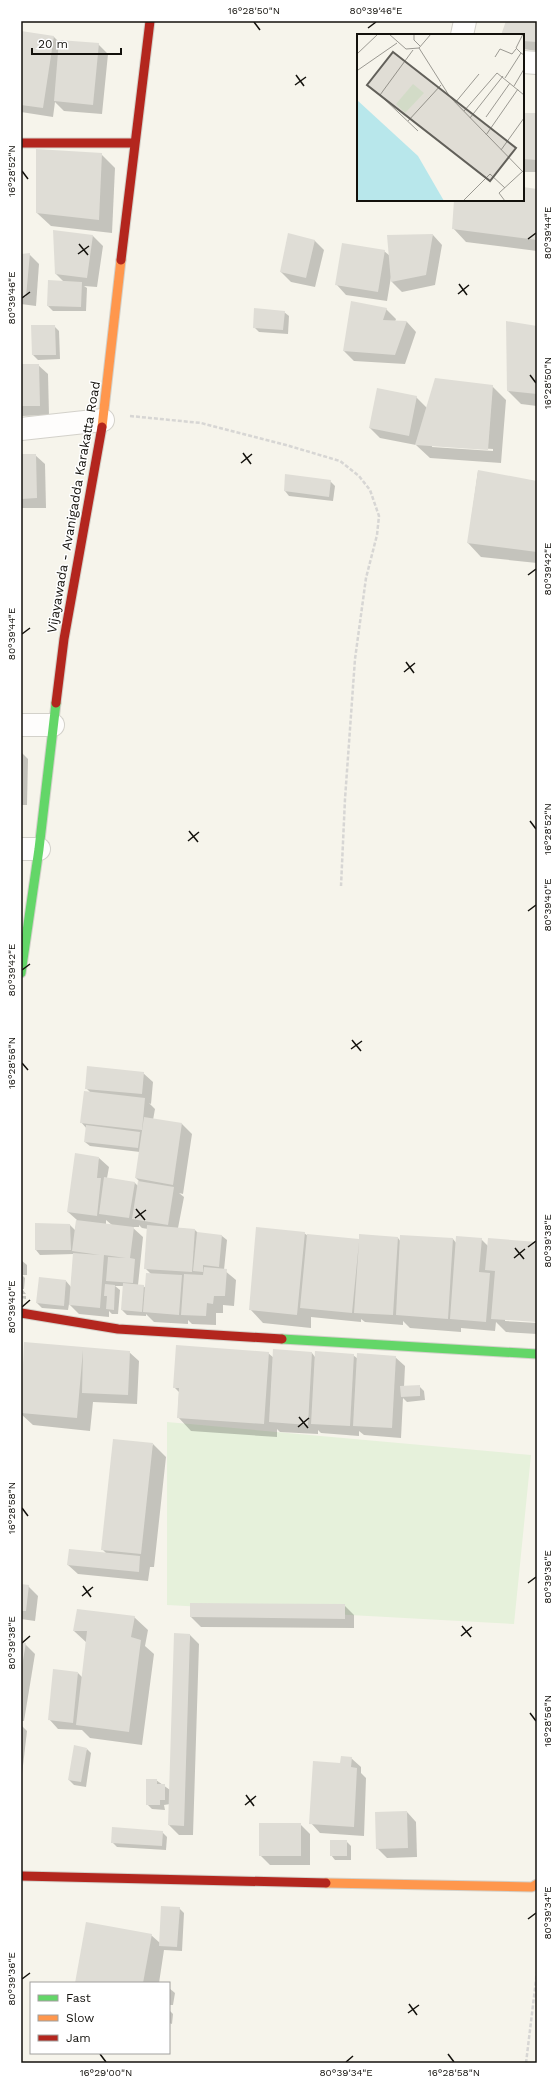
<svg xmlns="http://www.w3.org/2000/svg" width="558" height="2084" font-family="'Work Sans',sans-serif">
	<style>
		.green { fill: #e6f1db }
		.shadow { fill: #0003; fill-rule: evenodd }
		.building { fill: #dfddd6 }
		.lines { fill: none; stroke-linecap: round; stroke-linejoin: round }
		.street-casing { stroke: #d3d1ca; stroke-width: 24 }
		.fast-casing { stroke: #d3d1ca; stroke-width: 11 }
		.slow-casing { stroke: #d3d1ca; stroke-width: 11 }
		.jam-casing { stroke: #d3d1ca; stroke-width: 11 }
		.path { stroke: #d7d6d4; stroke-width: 2.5; stroke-dasharray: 4 2; stroke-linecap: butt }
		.street { stroke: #fefdfc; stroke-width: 22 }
		.fast { stroke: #63d668; stroke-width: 9 }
		.slow { stroke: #ff974d; stroke-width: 9 }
		.jam { stroke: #b3261e; stroke-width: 9 }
		.ticks { fill: none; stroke: #13110c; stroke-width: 1.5 }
		.labels { text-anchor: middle; stroke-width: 3; stroke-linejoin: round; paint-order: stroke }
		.street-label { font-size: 13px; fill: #13110c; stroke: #fff }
		.inset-road { fill: none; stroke: #9b9992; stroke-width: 1 }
		.view { fill: #62605a; fill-opacity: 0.15; stroke: #62605a; stroke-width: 2 }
		.inset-edge { fill: none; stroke: #13110c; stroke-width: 2 }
		.neatline { fill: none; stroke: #13110c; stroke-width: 1.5 }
		.ticks-label { font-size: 10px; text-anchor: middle; fill: #13110c }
	</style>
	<rect width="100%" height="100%" fill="#f6f4eb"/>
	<polygon class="green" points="167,1422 531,1455 514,1624 167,1605"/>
	<g class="shadow">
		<polygon points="507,21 537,21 537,51 523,49 523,35 502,35"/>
		<polygon points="21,32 54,37 60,43 98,44 108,54 102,114 64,111 55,102 53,117 21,112"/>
		<rect x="523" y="114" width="14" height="58"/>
		<polygon points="101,154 115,168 112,233 51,226 37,213"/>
		<polygon points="523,188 537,190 537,251 466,242 453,228 455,200 523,200"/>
		<polygon points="54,232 93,236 103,246 97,287 84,286 87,288 86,311 53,311 48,306 64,282 56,274"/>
		<polygon points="433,235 442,245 435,285 402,292 392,282 391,277 387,301 346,295 337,285 384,251 390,256"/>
		<polygon points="314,240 324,250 315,287 291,282 281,272"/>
		<polygon points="29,254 39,264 36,306 21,304 21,255"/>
		<polygon points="352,302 386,309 396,319 395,322 407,322 416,332 405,364 354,361 344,351"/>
		<polygon points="284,312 289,316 288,334 259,332 254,327"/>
		<polygon points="54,326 59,331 60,359 38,360 33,355"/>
		<polygon points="537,327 537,406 521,404 508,391"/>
		<polygon points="21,365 38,365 48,374 49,415 21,416"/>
		<path d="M492 386 506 400 501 463 430 458 416 445 380 438 370 428 416 397 427 408ZM432 445 493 449V451L432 447Z"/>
		<polygon points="21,455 35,455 45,464 46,508 21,508"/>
		<polygon points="478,471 537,482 537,563 481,557 468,543"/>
		<polygon points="330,481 335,486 333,501 289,496 285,491"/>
		<polygon points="21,752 28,759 27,805 21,805"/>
		<path d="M143 1073 153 1082 151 1104 149 1103 155 1109 153 1120 182 1124 192 1134 183 1194 179 1193 184 1197 178 1228 195 1230 199 1234 222 1236 227 1240 224 1270 236 1280 234 1306 223 1305V1313H216V1325L192 1324 188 1320V1324L154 1322 146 1314V1316L127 1315 122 1310 124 1286H115L120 1290 118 1314H112L109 1311V1317L79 1314 69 1304 68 1310 42 1308 37 1303 66 1281 71 1287 74 1254 40 1255 36 1250 70 1225 75 1230 77 1220 68 1212 99 1158 109 1167 107 1178 135 1183 138 1186 139 1181 136 1178 140 1152 90 1146 85 1142 87 1129 81 1122 90 1092 86 1088ZM106 1220 112 1225H106ZM139 1225 142 1228 148 1229 146 1269 151 1274 146 1288 143 1286 138 1285 143 1237 132 1227H139Z"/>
		<polygon points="304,1233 308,1236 360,1240 398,1238 401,1242 453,1239 457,1244 481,1239 488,1246 537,1243 537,1321 505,1319 505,1321 537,1323 537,1334 506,1332 496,1322 495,1331 461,1328 461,1332 410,1328 403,1321 403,1325 365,1322 361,1319 361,1322 311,1317 311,1328 263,1323 250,1309"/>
		<polygon points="21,1260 27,1265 27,1275 22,1275 25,1278 24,1289 22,1289 26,1294 21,1294"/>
		<polygon points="21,1296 26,1296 26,1299 21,1298"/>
		<polygon points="25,1343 129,1352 139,1361 137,1404 93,1402 90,1431 33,1425 21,1414"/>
		<polygon points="268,1353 274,1358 312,1353 315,1357 353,1355 358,1359 395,1357 405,1366 404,1387 419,1386 424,1391 425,1400 407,1402 403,1398 401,1438 364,1435 359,1431 359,1436 321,1433 318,1430 318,1434 280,1432 277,1429 277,1437 191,1431 178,1417 179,1392 174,1387"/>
		<polygon points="153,1444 166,1457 154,1567 150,1567 148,1581 78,1574 68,1565 106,1553 102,1549"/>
		<polygon points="21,1585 28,1586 38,1596 35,1621 21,1619"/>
		<polygon points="344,1605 354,1615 354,1628 201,1627 191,1617"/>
		<polygon points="134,1617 148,1630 145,1646 154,1654 142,1745 90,1738 82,1730 58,1729 49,1719 78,1673 83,1678 87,1643 74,1631"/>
		<polygon points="190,1635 199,1644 193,1835 179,1835 169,1825 170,1804 164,1805 165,1810 152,1809 147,1804 156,1780 170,1790"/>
		<polygon points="21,1643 25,1644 35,1654 24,1721 21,1721"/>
		<polygon points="21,1725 27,1731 21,1783"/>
		<polygon points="87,1749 91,1753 86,1787 74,1785 69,1780"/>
		<polygon points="351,1758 361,1767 361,1773 366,1778 364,1836 320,1833 311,1823 341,1764"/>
		<polygon points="407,1812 416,1822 417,1857 387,1858 377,1848"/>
		<polygon points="300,1824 310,1834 310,1865 270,1865 260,1855"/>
		<polygon points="162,1832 167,1837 166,1850 117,1847 112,1842"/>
		<polygon points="346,1841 351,1846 351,1860 335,1860 331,1855"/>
		<polygon points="179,1908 184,1913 182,1951 164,1950 159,1983 76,1983 151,1935 160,1943"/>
		<polygon points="169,1988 175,1993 173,2005 169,2005"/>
		<polygon points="169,2010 173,2014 172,2024 169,2023"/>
	</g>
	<g class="building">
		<polygon points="506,21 537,21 537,42 523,41 523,35 501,35"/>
		<polygon points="21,31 54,36 43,108 21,105"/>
		<polygon points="59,40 99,43 93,105 54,101"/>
		<polygon points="523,113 537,113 537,160 523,159"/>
		<polygon points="36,149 102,153 99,220 36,213"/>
		<polygon points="523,187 537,189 537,240 452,229 454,200 523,200"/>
		<polygon points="53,230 93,235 87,278 55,274"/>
		<polygon points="288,233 315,240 306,278 280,272"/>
		<polygon points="433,234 426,275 391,282 387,235"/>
		<polygon points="342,243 385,250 378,292 335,285"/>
		<polygon points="30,253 26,297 21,296 21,254"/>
		<polygon points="48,280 82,282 81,307 47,306"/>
		<polygon points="351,301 387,308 383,320 407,321 395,355 343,351"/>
		<polygon points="254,308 285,311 283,330 253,328"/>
		<polygon points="506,321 537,326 537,394 507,391"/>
		<polygon points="31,325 55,325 56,355 32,355"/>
		<polygon points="21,364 39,364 40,406 21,406"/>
		<polygon points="435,378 493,385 488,450 415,445"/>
		<polygon points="377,388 417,396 409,436 369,428"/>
		<polygon points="21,454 36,454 37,498 21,499"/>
		<polygon points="478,470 537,481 537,552 467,543"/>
		<polygon points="285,474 331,480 329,497 284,491"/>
		<polygon points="87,1066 144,1072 142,1094 85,1089"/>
		<polygon points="84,1091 145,1098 142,1130 80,1123"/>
		<polygon points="144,1117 182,1123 173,1185 135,1178"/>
		<polygon points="86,1125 140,1132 138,1148 84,1142"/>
		<polygon points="75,1153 99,1157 97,1178 101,1178 97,1216 67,1212"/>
		<polygon points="104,1177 135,1182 129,1218 99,1214"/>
		<polygon points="138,1181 174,1187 168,1225 132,1219"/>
		<polygon points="76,1220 134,1227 130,1258 135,1259 133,1283 106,1281 108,1257 126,1258 104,1255 100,1308 69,1305 73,1253 100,1255 72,1251"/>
		<polygon points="35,1223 70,1224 71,1250 35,1250"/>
		<polygon points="147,1225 195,1229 192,1272 144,1269"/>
		<polygon points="256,1227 305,1232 297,1315 249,1310"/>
		<polygon points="197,1232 222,1235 219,1267 203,1265 203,1272 193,1271"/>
		<polygon points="307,1234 359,1239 359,1234 398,1237 393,1315 354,1313 359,1242 352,1313 300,1308"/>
		<polygon points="400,1235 453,1238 448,1319 396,1315"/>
		<polygon points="456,1236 482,1238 479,1272 490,1273 486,1322 450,1319"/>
		<polygon points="488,1238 537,1242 537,1322 491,1319 495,1271 485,1270"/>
		<polygon points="204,1267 227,1269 225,1296 214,1296 213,1304 207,1303 206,1316 181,1315 184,1274 203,1275"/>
		<polygon points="146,1273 182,1275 179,1315 143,1312"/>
		<polygon points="39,1277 66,1280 64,1306 36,1303"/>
		<polygon points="123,1283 144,1285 142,1312 121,1310"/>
		<polygon points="105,1284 115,1285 114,1310 106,1309 107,1296 104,1296"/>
		<polygon points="24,1342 130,1351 128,1395 82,1393 83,1350 77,1418 21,1413"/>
		<polygon points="176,1345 269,1352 264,1424 177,1418 179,1388 173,1388"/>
		<polygon points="273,1349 312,1352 308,1425 269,1422"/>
		<polygon points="315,1351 354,1354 350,1426 311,1424"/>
		<polygon points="357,1353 396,1356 392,1428 353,1426"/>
		<polygon points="420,1385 420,1396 401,1397 400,1386"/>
		<polygon points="113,1439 153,1443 141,1554 101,1550"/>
		<polygon points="69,1549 140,1556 139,1572 67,1565"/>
		<polygon points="21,1584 29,1585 26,1611 21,1611"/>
		<polygon points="190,1603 345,1604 345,1619 190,1617"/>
		<polygon points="77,1609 135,1616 131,1637 141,1640 129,1732 76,1725 87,1631 73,1631"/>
		<polygon points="174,1633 190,1634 184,1826 168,1825"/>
		<polygon points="21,1642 26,1643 22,1666 21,1666"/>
		<polygon points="53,1669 78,1672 73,1723 48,1720"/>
		<polygon points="74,1745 87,1748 81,1782 68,1780"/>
		<polygon points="341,1756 352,1757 351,1767 357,1768 354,1827 309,1824 313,1761 340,1763"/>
		<polygon points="146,1779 157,1779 157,1784 165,1784 165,1800 160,1800 160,1805 146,1805"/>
		<polygon points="407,1811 408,1848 376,1849 375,1812"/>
		<rect x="259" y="1823" width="42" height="33"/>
		<polygon points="112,1827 163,1831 162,1846 111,1843"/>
		<rect x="330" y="1840" width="17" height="16"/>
		<polygon points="161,1906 180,1907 177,1947 159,1946"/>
		<polygon points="86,1922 152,1934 143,1983 75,1983"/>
	</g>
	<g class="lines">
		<g class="street-casing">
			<g id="street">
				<polyline points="462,35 465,21"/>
				<polyline points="523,62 537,63"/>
				<polyline points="21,429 103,420"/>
				<polyline points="21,725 53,725"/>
				<polyline points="21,849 39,849"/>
			</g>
		</g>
		<g class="fast-casing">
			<g id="fast">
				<polyline points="21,973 39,849 56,703"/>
				<polyline points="282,1339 537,1354"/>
			</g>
		</g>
		<g class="slow-casing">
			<g id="slow">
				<polyline points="102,427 121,260"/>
				<polyline points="326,1883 532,1887 537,1884"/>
			</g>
		</g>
		<g class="jam-casing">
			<g id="jam">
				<polyline points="21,143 134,143"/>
				<polyline points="121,260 150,21"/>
				<polyline points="56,703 64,639 102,427"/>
				<polyline points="21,1313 118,1329 282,1339"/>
				<polyline points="21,1876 326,1883"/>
			</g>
		</g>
		<g class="path">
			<polyline points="130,416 201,423 286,445 340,461 359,476 370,490 379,516 377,535 366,578 355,659 345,799 341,886"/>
			<polyline points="526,2063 537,1972"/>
		</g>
		<use href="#street" class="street"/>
		<use href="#fast" class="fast"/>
		<use href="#slow" class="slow"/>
		<use href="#jam" class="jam"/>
	</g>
	<path class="ticks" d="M254 22 260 30M368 28 376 22M296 75 304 86M295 85 306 77M22 171 28 179M528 239 536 233M79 244 88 255M78 254 89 246M459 284 467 295M458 294 469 285M22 298 30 292M530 375 536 383M243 453 251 464M241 463 252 454M528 575 536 569M22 634 30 628M406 662 414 673M404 672 415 663M530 821 536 829M189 831 198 842M188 841 199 832M528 911 536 905M22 970 30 964M352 1040 361 1051M351 1049 362 1041M22 1063 28 1070M136 1209 145 1220M135 1218 146 1210M528 1247 536 1241M515 1248 524 1259M514 1258 525 1249M22 1307 30 1300M299 1417 308 1428M298 1427 309 1418M22 1508 28 1516M528 1583 536 1577M83 1586 91 1597M82 1596 93 1587M462 1626 471 1637M461 1636 472 1627M22 1643 30 1636M530 1713 536 1721M246 1795 254 1806M245 1805 256 1796M528 1919 536 1913M22 1979 30 1973M409 2004 417 2015M408 2013 419 2005M100 2054 106 2062M448 2054 454 2062M346 2062 353 2056"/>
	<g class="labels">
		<g class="street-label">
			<text transform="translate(73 507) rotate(-80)" y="5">Vijayawada - Avanigadda Karakatta Road</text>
		</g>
	</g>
	<g transform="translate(357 34)">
		<rect width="167" height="167" fill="#f6f4eb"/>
		<path d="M56 50 67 59 48 79 39 70Z" fill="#e6f1db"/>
		<path d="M0 66 61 122 87 167H0Z" fill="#b8e7eb"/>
		<path class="inset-road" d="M32 0 49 15 62 14 93 63 167 139M57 0V6L63 12M62 14 74 0M56 16 23 61 61 97M164 19 159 14 166 0M0 20 21 0M138 23 143 15 155 20 159 15M1 36 40 9M148 44 164 19 167 21M157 52 167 35M98 69 122 40M107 77 140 39 167 61M129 83 153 49M113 84 146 42M51 87 84 51M129 101 161 55M144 116 167 84M106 167 133 140 148 154M148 167 142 159 167 136"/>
		<path class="view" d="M36 18 159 114 133 147 10 51Z"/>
		<rect width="167" height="167" class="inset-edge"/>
	</g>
	<rect width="558" height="2084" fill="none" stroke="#ffffff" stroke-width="44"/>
	<rect x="30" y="1982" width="140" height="72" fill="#ffffff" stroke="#a1a09e"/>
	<rect x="38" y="1995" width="20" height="6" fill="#63d668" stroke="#a1a09e"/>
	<text x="66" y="2002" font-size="12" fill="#13110c">Fast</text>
	<rect x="38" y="2015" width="20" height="6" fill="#ff974d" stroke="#a1a09e"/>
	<text x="66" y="2022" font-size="12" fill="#13110c">Slow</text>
	<rect x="38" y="2035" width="20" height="6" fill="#b3261e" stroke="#a1a09e"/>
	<text x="66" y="2042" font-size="12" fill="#13110c">Jam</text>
	<path d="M32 48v6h89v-6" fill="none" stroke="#13110c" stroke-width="2"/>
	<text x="38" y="48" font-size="12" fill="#13110c" stroke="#ffffff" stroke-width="3" paint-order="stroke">20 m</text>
	<rect x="22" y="22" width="514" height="2040" class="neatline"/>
	<g class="ticks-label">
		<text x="254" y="14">16°28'50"N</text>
		<text x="376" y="14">80°39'46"E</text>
		<text transform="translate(11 171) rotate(-90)" y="4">16°28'52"N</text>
		<text transform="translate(547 233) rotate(-90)" y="4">80°39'44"E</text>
		<text transform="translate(11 298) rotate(-90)" y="4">80°39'46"E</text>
		<text transform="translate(547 383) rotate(-90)" y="4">16°28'50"N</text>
		<text transform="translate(547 569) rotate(-90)" y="4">80°39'42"E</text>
		<text transform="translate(11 634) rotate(-90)" y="4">80°39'44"E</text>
		<text transform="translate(547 829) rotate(-90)" y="4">16°28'52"N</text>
		<text transform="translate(547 905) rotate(-90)" y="4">80°39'40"E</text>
		<text transform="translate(11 970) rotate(-90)" y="4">80°39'42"E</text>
		<text transform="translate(11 1063) rotate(-90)" y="4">16°28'56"N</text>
		<text transform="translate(547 1241) rotate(-90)" y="4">80°39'38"E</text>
		<text transform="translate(11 1307) rotate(-90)" y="4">80°39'40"E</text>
		<text transform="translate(11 1508) rotate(-90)" y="4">16°28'58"N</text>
		<text transform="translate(547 1577) rotate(-90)" y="4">80°39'36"E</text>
		<text transform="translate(11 1643) rotate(-90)" y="4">80°39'38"E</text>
		<text transform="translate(547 1721) rotate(-90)" y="4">16°28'56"N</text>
		<text transform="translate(547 1913) rotate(-90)" y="4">80°39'34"E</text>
		<text transform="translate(11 1979) rotate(-90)" y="4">80°39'36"E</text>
		<text x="106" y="2076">16°29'00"N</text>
		<text x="346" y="2076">80°39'34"E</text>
		<text x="454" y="2076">16°28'58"N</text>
	</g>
</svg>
